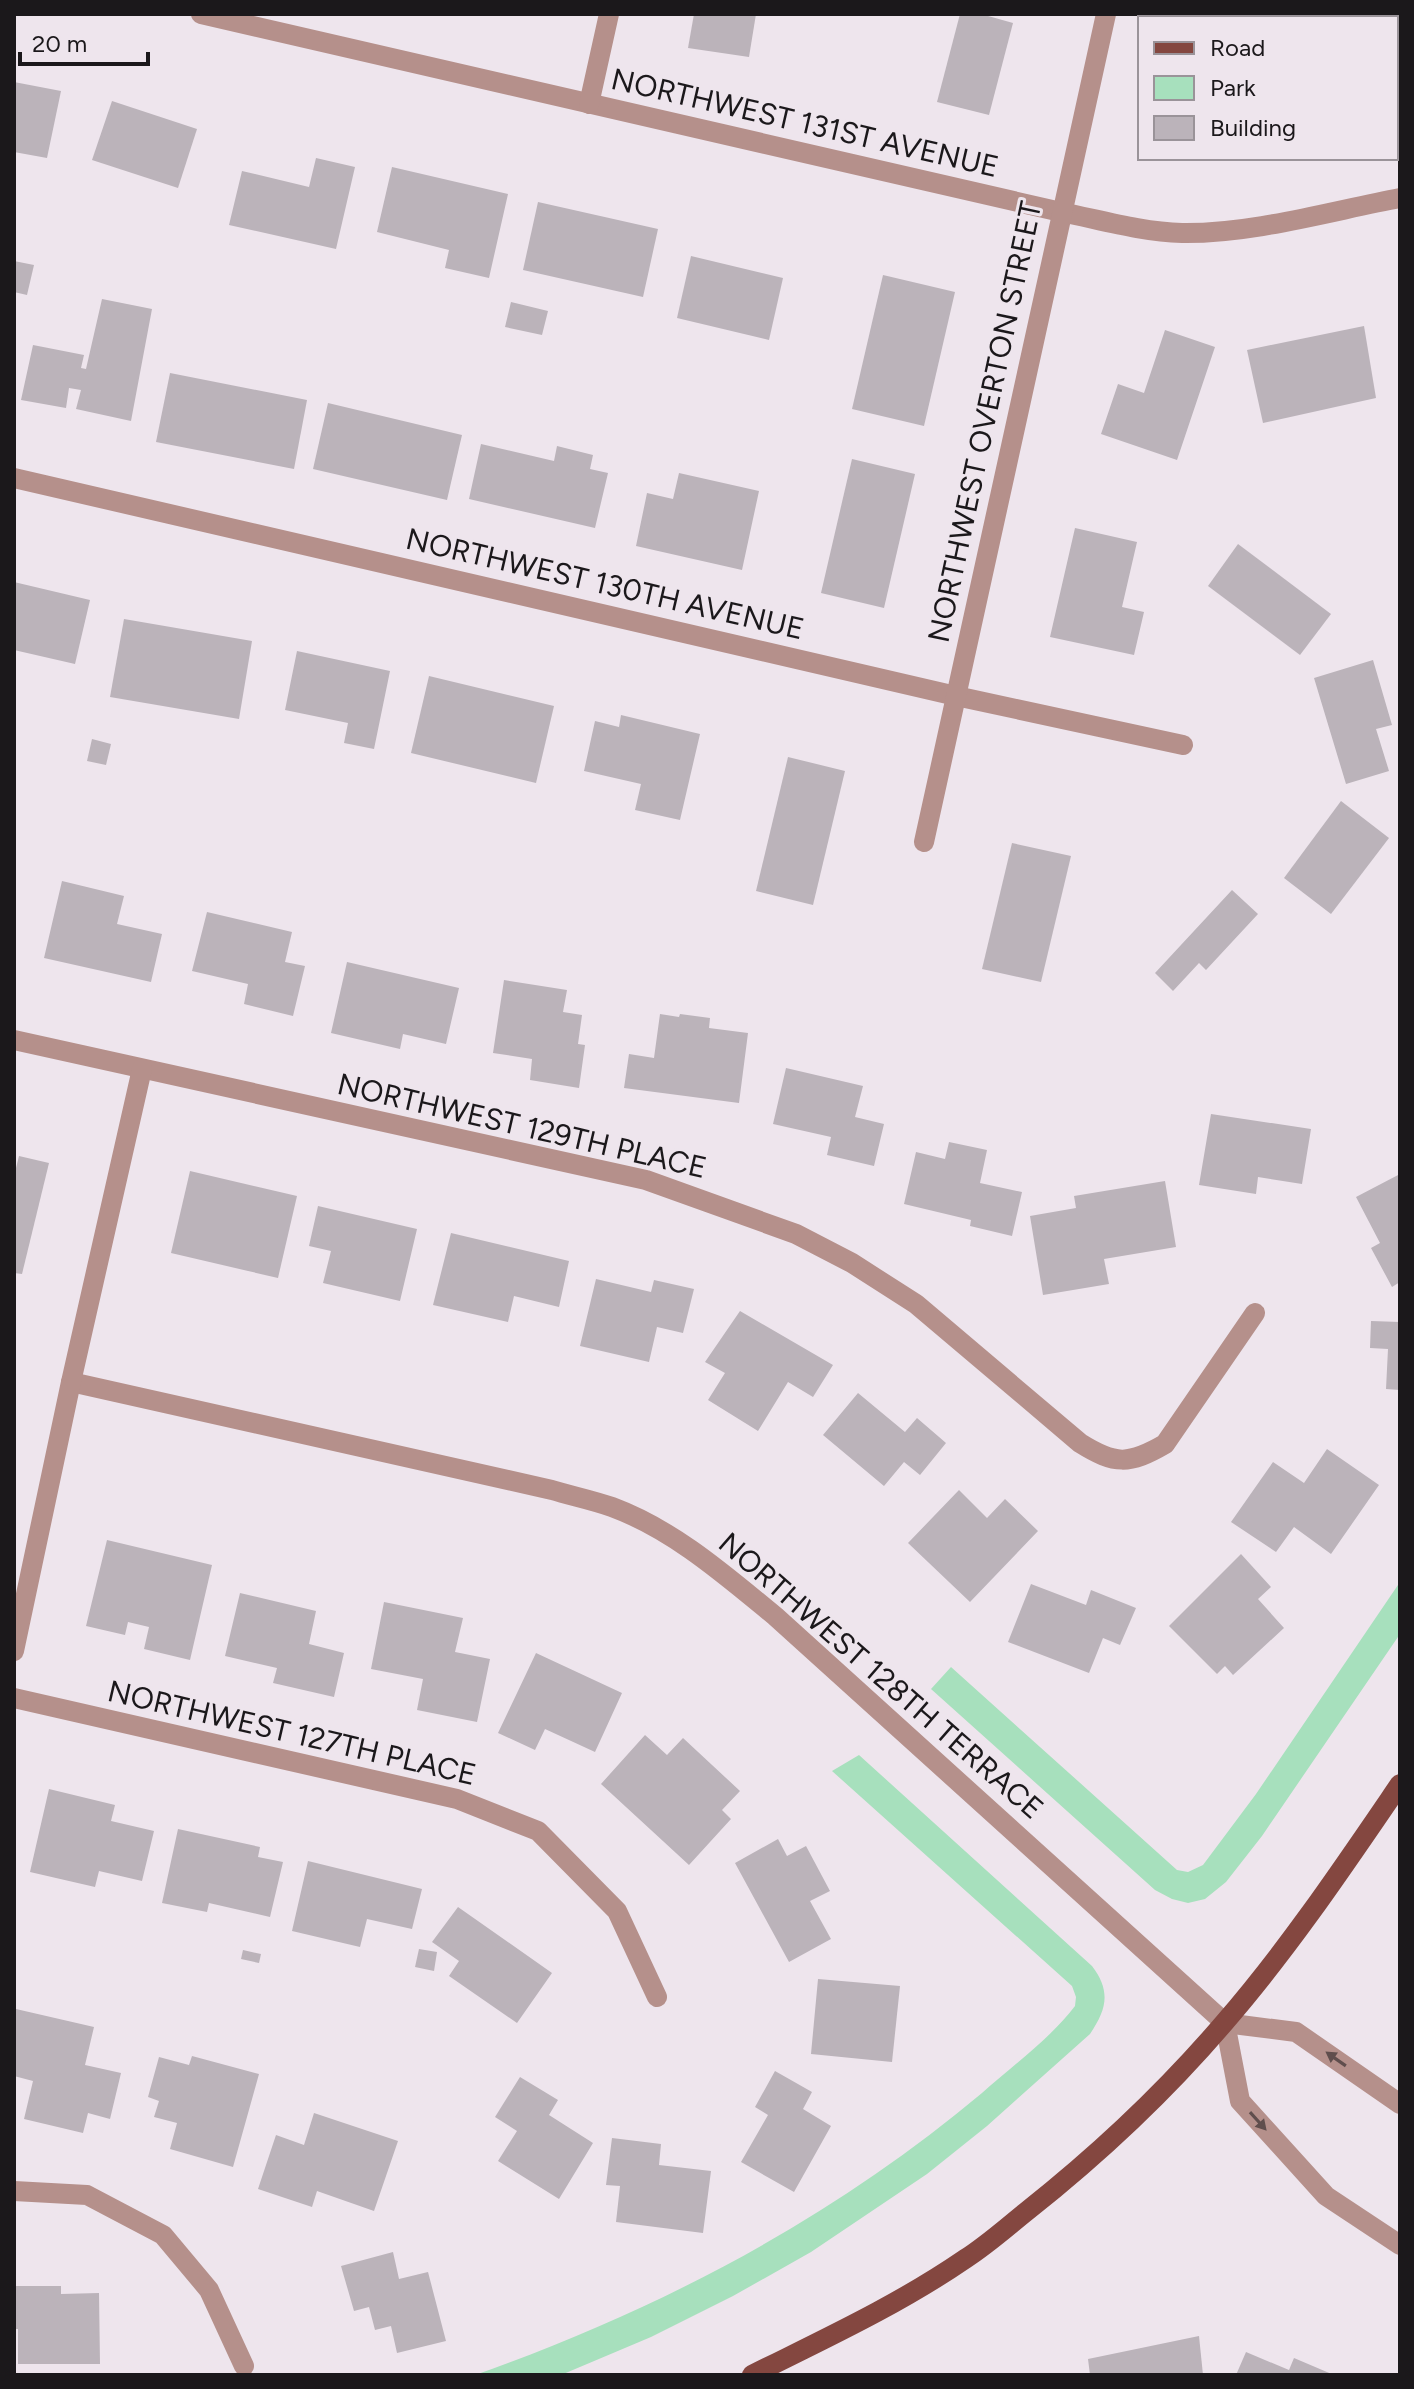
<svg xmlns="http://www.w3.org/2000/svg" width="1414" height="2389" font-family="Figtree,sans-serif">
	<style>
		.green { fill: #a7e0bd }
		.building { fill: #bbb3ba }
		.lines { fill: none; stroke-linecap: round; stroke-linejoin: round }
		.minor { stroke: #b5908b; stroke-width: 20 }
		.major { stroke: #844740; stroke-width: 20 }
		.oneway { fill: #604e4d }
		.labels { text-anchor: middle; stroke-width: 6; stroke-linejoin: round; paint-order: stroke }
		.street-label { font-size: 30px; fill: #1b181b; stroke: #eee5ed }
	</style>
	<rect width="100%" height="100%" fill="#eee5ed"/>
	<g class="green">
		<polygon points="1400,1582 1400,1634 1262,1836 1226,1882 1205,1899 1188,1903 1172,1899 1155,1890 931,1689 951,1667 1177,1870 1188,1872 1203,1865 1256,1794"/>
		<path d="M859 1755 1092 1966C1111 1991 1107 2009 1090 2034L987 2126 927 2174 811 2252 733 2296 651 2337 561 2375H475C659 2310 832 2219 982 2093 1011 2067 1052 2037 1075 2006L1076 1997 1072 1986 832 1771Z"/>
	</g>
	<g class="building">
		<polygon points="694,14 756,14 749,57 688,48"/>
		<polygon points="960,14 981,14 1013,23 989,115 937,102"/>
		<polygon points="1398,16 1400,16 1400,110 1396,109"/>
		<polygon points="14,82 61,91 47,158 14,152"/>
		<polygon points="112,101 197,129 178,188 92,160"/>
		<polygon points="316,158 355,167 336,249 229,225 242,171 309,187"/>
		<polygon points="392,167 508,194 489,278 445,268 449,250 377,232"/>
		<polygon points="538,202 658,229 643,297 523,270"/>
		<polygon points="691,256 783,278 769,340 677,318"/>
		<polygon points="14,261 34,265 27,295 14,292"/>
		<polygon points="883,275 955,292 924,426 852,409"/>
		<polygon points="102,299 152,309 131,421 76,409 81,390 69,388 66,408 21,400 33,345 84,355 81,368 86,369"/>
		<polygon points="511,302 548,311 542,335 505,327"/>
		<polygon points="1364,326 1376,398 1263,423 1247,350"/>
		<polygon points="1165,330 1215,347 1177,460 1101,434 1118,384 1144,393"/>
		<polygon points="170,373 307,400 294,469 156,442"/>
		<polygon points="328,403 462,435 447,500 313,469"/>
		<polygon points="481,444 554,461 557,446 593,455 590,469 608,473 595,528 469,499"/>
		<polygon points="852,459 915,474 884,608 821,593"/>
		<polygon points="679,473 759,491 742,570 636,546 647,493 673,499"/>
		<polygon points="1075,528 1137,542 1122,607 1144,612 1134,655 1050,637"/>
		<polygon points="1238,544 1331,614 1300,655 1208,586"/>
		<polygon points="14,582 90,600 75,664 14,650"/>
		<polygon points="124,619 252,641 239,719 110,697"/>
		<polygon points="297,651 390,671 374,749 344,743 348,723 285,710"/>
		<polygon points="1373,660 1392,725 1376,729 1389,771 1346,784 1314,678"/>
		<polygon points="429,676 554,706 536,783 411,753"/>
		<polygon points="621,715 700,734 680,820 635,810 641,784 584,771 595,721 619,727"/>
		<polygon points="92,739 111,744 106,765 87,761"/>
		<polygon points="788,757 845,771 813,905 756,891"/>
		<polygon points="1341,801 1389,838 1331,914 1284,878"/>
		<polygon points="1012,843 1071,856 1041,982 982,969"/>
		<polygon points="62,881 124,896 117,924 162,934 151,982 44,958"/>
		<polygon points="1232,890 1258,914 1206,970 1199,963 1173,991 1155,973"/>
		<polygon points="207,912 292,932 285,962 305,966 293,1016 244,1004 248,984 192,971"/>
		<polygon points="347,962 459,988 446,1044 403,1034 400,1049 331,1033"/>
		<polygon points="504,980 567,990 563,1012 582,1015 578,1044 585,1045 579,1088 530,1080 532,1059 493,1053"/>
		<polygon points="660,1014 679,1017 680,1014 710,1018 709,1028 748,1033 739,1103 624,1088 629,1054 654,1058"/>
		<polygon points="786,1068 863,1086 855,1117 884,1124 874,1166 827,1155 831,1137 773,1124"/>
		<polygon points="1211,1114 1311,1129 1302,1184 1258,1177 1256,1194 1199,1185"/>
		<polygon points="949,1142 987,1150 980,1183 1022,1192 1012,1236 970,1226 971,1220 904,1204 916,1152 945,1159"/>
		<polygon points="19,1156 49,1163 22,1274 14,1273 14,1176"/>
		<polygon points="190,1171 297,1196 278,1278 171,1253"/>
		<polygon points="1400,1174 1400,1282 1392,1287 1371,1248 1380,1243 1356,1197"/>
		<polygon points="1165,1181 1176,1247 1104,1259 1109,1284 1043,1295 1030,1216 1076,1208 1074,1196"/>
		<polygon points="318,1206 417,1229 400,1301 323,1283 331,1251 309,1246"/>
		<polygon points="451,1233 569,1261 559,1307 514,1296 508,1322 433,1305"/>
		<polygon points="596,1279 651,1292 654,1280 694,1289 683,1333 657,1327 649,1362 580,1346"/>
		<polygon points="740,1311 833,1365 813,1397 788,1382 758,1431 708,1400 725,1373 705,1362"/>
		<polygon points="1371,1321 1400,1322 1400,1390 1386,1389 1388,1349 1370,1348"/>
		<polygon points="858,1393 905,1432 917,1418 946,1443 920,1475 904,1462 884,1486 823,1435"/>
		<polygon points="1327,1449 1379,1485 1331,1554 1294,1527 1276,1552 1231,1522 1273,1462 1304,1483"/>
		<polygon points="959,1490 987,1518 1005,1499 1038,1531 970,1602 908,1543"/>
		<polygon points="107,1540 212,1565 190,1660 144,1649 149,1627 128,1622 125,1635 86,1626"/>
		<polygon points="1241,1554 1271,1587 1258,1599 1284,1628 1233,1675 1225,1666 1217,1674 1169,1626"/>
		<polygon points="1031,1584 1086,1605 1091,1590 1136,1608 1120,1645 1103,1638 1089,1673 1008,1642"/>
		<polygon points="240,1593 316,1611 309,1644 344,1653 334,1697 273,1683 277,1668 225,1656"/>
		<polygon points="384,1602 463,1618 455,1652 490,1659 477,1722 417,1710 423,1679 371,1669"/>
		<polygon points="536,1653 622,1693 595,1752 545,1729 535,1750 498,1733"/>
		<polygon points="645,1735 667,1755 683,1738 740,1791 722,1810 731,1819 689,1865 601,1784"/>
		<polygon points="49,1789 115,1805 111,1821 154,1831 142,1881 99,1871 95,1887 30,1872"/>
		<polygon points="178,1829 260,1847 258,1857 283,1862 270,1917 209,1903 207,1912 162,1903"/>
		<polygon points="778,1839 787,1856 806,1846 830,1891 810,1901 831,1939 789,1962 735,1863"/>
		<polygon points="308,1861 422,1889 412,1929 367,1919 360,1947 292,1931"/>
		<polygon points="458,1907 552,1973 517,2023 449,1976 459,1961 432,1942"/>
		<polygon points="419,1949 437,1952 434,1971 415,1967"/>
		<polygon points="243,1950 261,1954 259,1963 241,1959"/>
		<polygon points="818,1979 900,1986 892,2062 811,2054"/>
		<polygon points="16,2009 94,2027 85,2065 121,2073 110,2119 88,2113 83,2133 24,2119 33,2081 14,2076"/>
		<polygon points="192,2056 259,2074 233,2167 170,2149 177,2123 154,2117 159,2101 148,2097 159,2057 189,2065"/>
		<polygon points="775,2071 812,2092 803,2109 831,2126 794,2192 741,2162 768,2115 755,2107"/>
		<polygon points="520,2077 558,2100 549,2115 593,2143 559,2199 498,2161 517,2131 495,2117"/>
		<polygon points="314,2113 398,2141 374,2211 317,2191 312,2207 258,2189 276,2135 304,2145"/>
		<polygon points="612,2138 661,2144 659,2165 711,2171 703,2233 616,2222 620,2186 606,2185"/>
		<polygon points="393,2252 399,2279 428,2272 446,2341 397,2353 391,2326 375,2330 369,2307 354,2311 341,2266"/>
		<polygon points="14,2286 61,2286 61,2294 99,2293 100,2364 18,2364 18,2329 14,2329"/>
		<polygon points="1199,2336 1203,2375 1090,2375 1088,2359"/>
		<polygon points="1246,2352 1289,2370 1294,2358 1334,2375 1236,2375"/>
	</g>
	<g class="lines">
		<g class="minor">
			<path d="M201 14 1061 212C1101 220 1142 232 1182 233 1252 234 1331 211 1400 198"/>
			<polyline points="589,104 609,14"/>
			<polyline points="14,478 956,696 1183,745"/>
			<polyline points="924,842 1106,14"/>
			<path d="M14 1040 646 1180 796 1234 852 1263 916 1304 1080 1443C1115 1465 1129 1465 1165 1444L1255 1313"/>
			<path d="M71 1382 552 1490C572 1496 592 1500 612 1507 674 1530 725 1575 775 1616L1225 2023 1296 2032 1400 2104"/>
			<polyline points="14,1651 71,1382 142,1069"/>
			<polyline points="14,1698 457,1799 538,1831 617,1911 657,1997"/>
			<polyline points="1225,2023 1240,2101 1326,2196 1400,2245"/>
			<polyline points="14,2191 87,2195 163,2235 209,2290 244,2366"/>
		</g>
		<path class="major" d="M752 2375C824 2339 898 2305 965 2259 987 2245 1007 2227 1027 2211 1099 2154 1165 2092 1224 2023 1289 1948 1344 1866 1400 1784"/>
	</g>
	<defs><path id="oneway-solid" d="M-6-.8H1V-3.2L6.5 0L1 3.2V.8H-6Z" transform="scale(2)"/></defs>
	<g class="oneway">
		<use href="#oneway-solid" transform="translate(1336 2059) rotate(-145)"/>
		<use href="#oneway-solid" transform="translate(1258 2121) rotate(48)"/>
	</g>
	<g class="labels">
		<g class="street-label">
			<text transform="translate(805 123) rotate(13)" y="10">NORTHWEST 131ST AVENUE</text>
			<text transform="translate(985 422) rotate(-78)" y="10">NORTHWEST OVERTON STREET</text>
			<text transform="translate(605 584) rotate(13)" y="10">NORTHWEST 130TH AVENUE</text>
			<text transform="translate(522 1126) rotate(13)" y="10">NORTHWEST 129TH PLACE</text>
			<text transform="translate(881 1676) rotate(41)" y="10">NORTHWEST 128TH TERRACE</text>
			<text transform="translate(292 1733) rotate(13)" y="10">NORTHWEST 127TH PLACE</text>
		</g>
	</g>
	<rect width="1414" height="2389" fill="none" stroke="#1b181b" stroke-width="32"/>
	<rect x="1138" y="16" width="260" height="144" fill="#eee5ed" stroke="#9a9399" stroke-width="2"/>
	<rect x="1154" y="42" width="40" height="12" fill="#844740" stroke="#9a9399" stroke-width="2"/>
	<text x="1210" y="56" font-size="24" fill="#1b181b">Road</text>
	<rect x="1154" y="76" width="40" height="24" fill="#a7e0bd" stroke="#9a9399" stroke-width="2"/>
	<text x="1210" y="96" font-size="24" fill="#1b181b">Park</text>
	<rect x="1154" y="116" width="40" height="24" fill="#bbb3ba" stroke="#9a9399" stroke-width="2"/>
	<text x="1210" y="136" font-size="24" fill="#1b181b">Building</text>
	<path d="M20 52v12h128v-12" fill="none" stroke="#1b181b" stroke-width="4"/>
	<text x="32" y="52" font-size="24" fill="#1b181b" stroke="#eee5ed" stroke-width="6" paint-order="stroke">20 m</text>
</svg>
